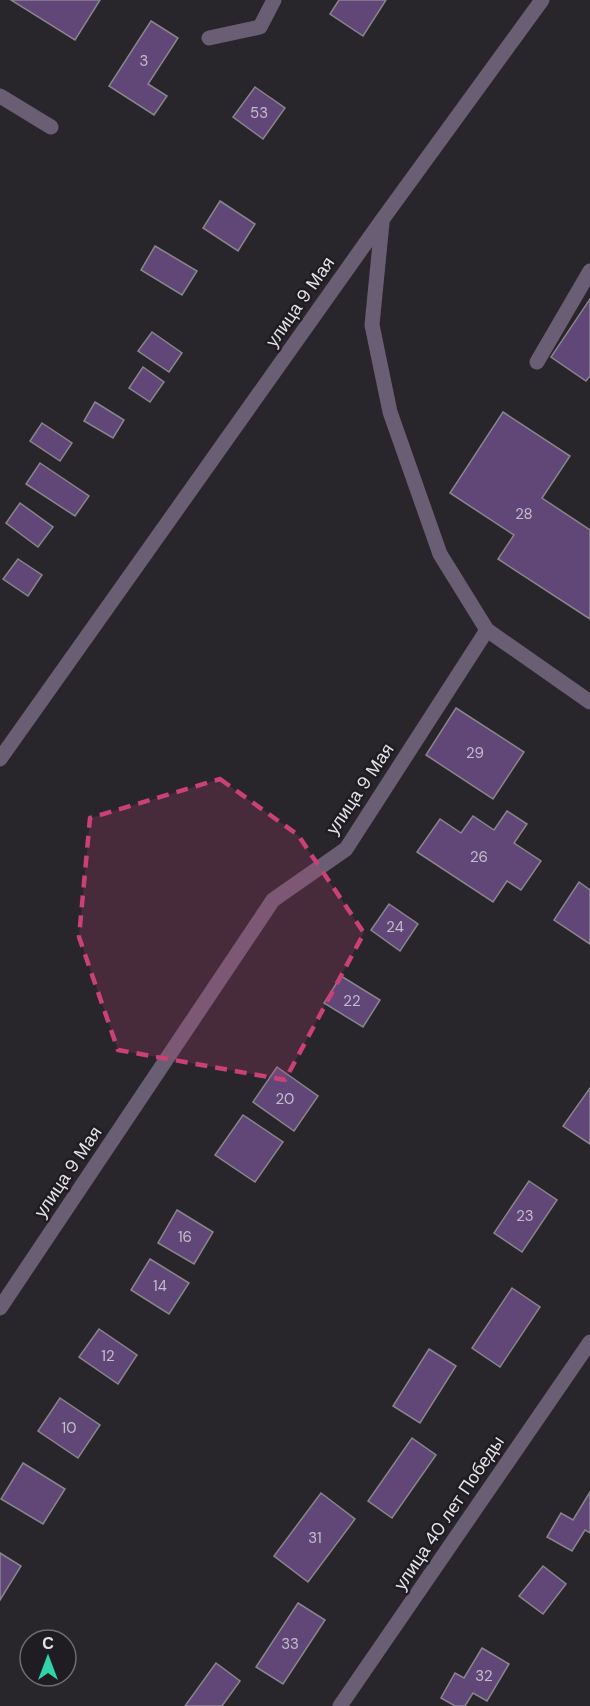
<svg xmlns="http://www.w3.org/2000/svg" width="590" height="1706" font-family="'DM Sans',sans-serif">
	<style>
		.building { fill: #604777; stroke: #89858c; stroke-width: 1.5 }
		.lines { fill: none; stroke-linecap: round; stroke-linejoin: round }
		.minor { stroke: #695e74; stroke-width: 15 }
		.marked { fill: #c94177; fill-opacity: 0.2; stroke: #c94177; stroke-width: 4.5; stroke-dasharray: 12 8; stroke-linejoin: round }
		.labels { text-anchor: middle; stroke-width: 5; stroke-linejoin: round; paint-order: stroke }
		.number-label { font-size: 15px; fill: #c4bccb }
		.street-label { font-size: 18px; fill: #e5e3e7; stroke: #1f1c22 }
	</style>
	<rect width="100%" height="100%" fill="#28262b"/>
	<g class="building">
		<polygon points="11,0 100,0 75,40"/>
		<polygon points="339,0 386,0 363,36 330,14"/>
		<polygon points="151,21 178,38 148,84 167,96 154,115 109,86"/>
		<polygon points="255,87 285,108 263,139 233,117"/>
		<polygon points="220,201 255,224 238,251 203,228"/>
		<polygon points="155,246 197,271 182,295 141,270"/>
		<polygon points="590,299 590,376 586,381 551,357"/>
		<polygon points="152,332 182,353 169,372 138,351"/>
		<polygon points="143,367 164,382 150,402 129,388"/>
		<polygon points="95,402 124,420 113,438 84,421"/>
		<polygon points="503,412 570,456 542,498 590,530 590,619 498,559 514,535 450,493"/>
		<polygon points="42,423 72,443 60,461 30,441"/>
		<polygon points="40,463 89,496 75,516 26,484"/>
		<polygon points="20,503 53,527 38,547 6,523"/>
		<polygon points="18,559 42,575 28,596 3,579"/>
		<polygon points="456,708 524,752 493,799 426,755"/>
		<polygon points="507,811 527,824 514,843 541,861 521,890 507,881 493,902 417,852 440,819 461,833 473,816 494,830"/>
		<polygon points="579,882 590,890 590,944 554,920"/>
		<polygon points="389,904 418,924 400,951 371,930"/>
		<polygon points="341,976 380,1000 363,1027 324,1003"/>
		<polygon points="277,1067 318,1096 294,1131 253,1102"/>
		<polygon points="590,1088 590,1144 563,1126"/>
		<polygon points="243,1115 283,1142 255,1182 215,1155"/>
		<polygon points="529,1181 557,1200 522,1252 494,1233"/>
		<polygon points="177,1210 213,1232 194,1264 158,1243"/>
		<polygon points="150,1259 189,1283 169,1314 131,1290"/>
		<polygon points="512,1288 540,1307 500,1367 472,1348"/>
		<polygon points="99,1329 137,1355 118,1384 79,1357"/>
		<polygon points="429,1349 456,1366 420,1423 393,1406"/>
		<polygon points="60,1398 100,1425 78,1458 38,1431"/>
		<polygon points="412,1438 436,1455 392,1518 368,1501"/>
		<polygon points="23,1463 65,1489 43,1524 1,1499"/>
		<polygon points="590,1492 590,1533 585,1530 572,1551 547,1537 561,1513 573,1520"/>
		<polygon points="321,1493 355,1519 308,1582 274,1556"/>
		<polygon points="0,1553 21,1566 0,1600"/>
		<polygon points="543,1566 566,1584 543,1614 519,1596"/>
		<polygon points="298,1603 325,1620 283,1684 256,1667"/>
		<polygon points="482,1648 509,1664 487,1701 473,1693 465,1706 455,1706 441,1698 455,1673 464,1678"/>
		<polygon points="216,1663 240,1681 222,1706 185,1706"/>
	</g>
	<g class="lines">
		<g class="minor">
			<polyline points="209,38 260,27 274,0"/>
			<polyline points="0,96 51,127"/>
			<polyline points="382,223 372,325 390,412 440,554 487,630 590,702"/>
			<polyline points="537,362 590,271"/>
			<polyline points="0,759 382,220 542,0"/>
			<polyline points="0,1308 273,900 346,849 487,630"/>
			<polyline points="340,1706 590,1342"/>
		</g>
	</g>
	<path class="marked" d="M220 779 298 835 364 933 285 1080 118 1050 79 937 90 818Z"/>
	<g class="labels">
		<g class="number-label">
			<text x="144" y="66">3</text>
			<text x="259" y="118">53</text>
			<text x="524" y="519">28</text>
			<text x="475" y="758">29</text>
			<text x="479" y="862">26</text>
			<text x="395" y="932">24</text>
			<text x="352" y="1006">22</text>
			<text x="285" y="1104">20</text>
			<text x="525" y="1221">23</text>
			<text x="185" y="1242">16</text>
			<text x="160" y="1291">14</text>
			<text x="108" y="1361">12</text>
			<text x="69" y="1433">10</text>
			<text x="315" y="1543">31</text>
			<text x="290" y="1649">33</text>
			<text x="484" y="1681">32</text>
		</g>
		<g class="street-label">
			<text transform="translate(300 302) rotate(-55)" y="6">улица 9 Мая</text>
			<text transform="translate(360 789) rotate(-56)" y="6">улица 9 Мая</text>
			<text transform="translate(68 1172) rotate(-56)" y="6">улица 9 Мая</text>
			<text transform="translate(449 1513) rotate(-56)" y="6">улица 40 лет Победы</text>
		</g>
	</g>
	<g transform="translate(48 1658)"><circle r="28" fill="#1f1c22" stroke="#6e6c71" stroke-width="1.5"/>
	<path d="M0-4.5L10 22L0 15L-10 22Z" fill="#2fd4aa"/>
	<text y="-9" font-size="16" font-weight="bold" text-anchor="middle" fill="#e5e3e7">С</text>
	</g>
</svg>
